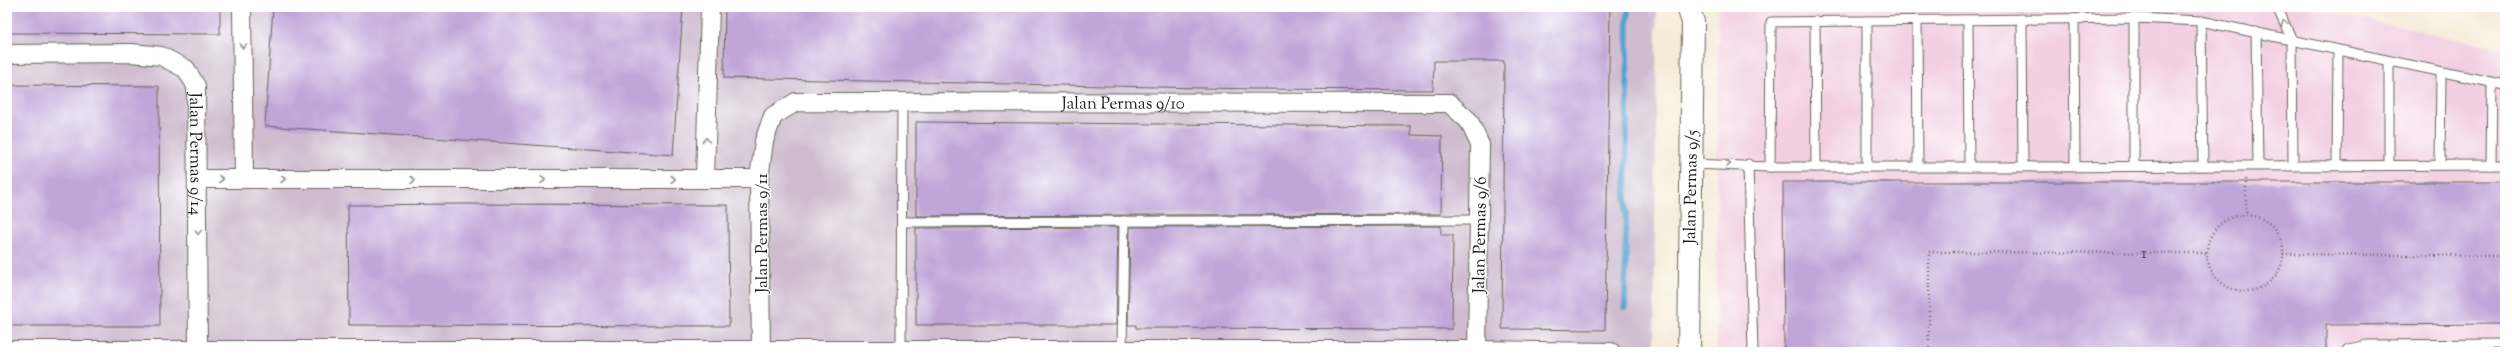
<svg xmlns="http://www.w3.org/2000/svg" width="2512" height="359" font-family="'Sorts Mill Goudy',serif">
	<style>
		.built { fill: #f2cfe1 }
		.industrial { fill: #cfbdcf }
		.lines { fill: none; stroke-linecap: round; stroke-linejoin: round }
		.stream { stroke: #59a3d1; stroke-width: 6 }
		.building { fill: #c0a5d8 }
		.service-casing { stroke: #68645d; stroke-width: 11 }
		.minor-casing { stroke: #68645d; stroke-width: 20 }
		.tertiary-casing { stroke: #68645d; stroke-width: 24 }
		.path { stroke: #68645d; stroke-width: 2.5; stroke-dasharray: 1 3; stroke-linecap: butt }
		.service { stroke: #fff; stroke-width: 9 }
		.minor { stroke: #fff; stroke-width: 18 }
		.tertiary { stroke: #fff; stroke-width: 22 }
		.oneway { stroke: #999 }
		.labels { text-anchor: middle; stroke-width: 3; stroke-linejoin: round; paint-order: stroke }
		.number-label { font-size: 15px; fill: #453e4b }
		.street-label { font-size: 17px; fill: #1c1c1c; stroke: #fff }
	</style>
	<rect width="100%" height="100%" fill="#fff"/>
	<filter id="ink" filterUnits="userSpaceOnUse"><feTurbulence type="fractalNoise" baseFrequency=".025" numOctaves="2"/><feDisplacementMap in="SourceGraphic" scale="8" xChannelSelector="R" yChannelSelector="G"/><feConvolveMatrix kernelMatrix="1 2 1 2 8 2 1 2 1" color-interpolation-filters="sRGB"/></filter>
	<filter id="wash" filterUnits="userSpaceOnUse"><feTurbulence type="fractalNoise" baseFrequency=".012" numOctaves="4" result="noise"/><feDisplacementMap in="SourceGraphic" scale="16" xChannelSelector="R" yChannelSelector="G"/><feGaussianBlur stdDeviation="0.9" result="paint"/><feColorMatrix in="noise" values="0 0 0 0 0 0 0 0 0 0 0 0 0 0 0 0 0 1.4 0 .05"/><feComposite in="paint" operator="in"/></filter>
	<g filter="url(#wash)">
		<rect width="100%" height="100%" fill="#f5ebd6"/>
		<polygon class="built" points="1718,7 2305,7 2505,49 2505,352 1716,352"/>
		<polygon class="industrial" points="7,7 1657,7 1654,352 7,352"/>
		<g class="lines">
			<polyline class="stream" points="1625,307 1628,7"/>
		</g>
		<g id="blocks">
			<g class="building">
				<polygon points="7,7 220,7 220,34 7,33"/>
				<polygon points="273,7 683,7 673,155 265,126"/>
				<polygon points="725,7 1610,7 1605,330 1502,329 1504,61 1434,61 1433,90 1252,89 724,78"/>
				<polygon points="7,85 159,86 160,326 7,326"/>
				<polygon points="916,122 1411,126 1411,135 1442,136 1441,214 916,216"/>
				<polygon points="1783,182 2505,182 2505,324 2326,325 2326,352 1784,352"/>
				<polygon points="460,204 728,205 729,326 349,325 348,205"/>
				<polygon points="1441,226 1441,235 1453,235 1452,329 1136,328 1136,325 1128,325 1130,227"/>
				<polygon points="1118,227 1116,325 916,325 916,228"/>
			</g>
		</g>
	</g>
	<g filter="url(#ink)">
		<use href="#blocks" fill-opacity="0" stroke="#68645d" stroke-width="1"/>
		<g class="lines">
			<g class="service-casing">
				<g id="service">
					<polyline points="2277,7 2292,40 2293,165"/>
					<polyline points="2134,18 2134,166"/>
					<polyline points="2022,19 2023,167"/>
					<polyline points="2074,19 2075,167"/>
					<polyline points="1917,20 1918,167"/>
					<polyline points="1968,20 1969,167"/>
					<polyline points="1815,21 1816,167"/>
					<polyline points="2201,21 2203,166"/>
					<polyline points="2256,32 2258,165"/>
					<polyline points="2389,61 2389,165"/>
					<polyline points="1691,164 1770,167 1998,167 2505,165"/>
					<polyline points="1748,164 1753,352"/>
					<polyline points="2337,165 2338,50"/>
					<polyline points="2440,165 2441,72"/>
					<polyline points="2491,165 2492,82"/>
					<polyline points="1770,167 1771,22 2134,18 2201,21 2505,85"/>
					<polyline points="1867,167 1867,21"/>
					<polyline points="902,222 1479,220"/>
					<polyline points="901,352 902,102"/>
					<polyline points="1122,352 1124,221"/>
					<polyline points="2347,352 2349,349 2367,345 2505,344"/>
				</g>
			</g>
			<g class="minor-casing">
				<g id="minor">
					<polyline points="242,7 244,179"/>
					<path id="s1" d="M7 54 132 53 161 56 186 69 196 86 198 351"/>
					<polyline points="198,179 759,179"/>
					<polyline points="705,179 710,7"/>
					<polyline points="7,350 1477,350 1611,352"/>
					<path id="s2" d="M761 352 759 179 764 141 773 116 796 102 1449 103 1469 121 1480 145 1477 352"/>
				</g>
			</g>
			<g class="tertiary-casing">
				<polyline id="tertiary" points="1688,7 1693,22 1689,352"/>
			</g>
			<g class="path">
				<polyline points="2246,179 2246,215"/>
				<circle cx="2245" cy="253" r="38"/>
				<polyline points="2283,254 2505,256"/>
				<polyline points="1929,352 1929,252 2207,253"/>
			</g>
			<use href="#service" class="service"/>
			<use href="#minor" class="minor"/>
			<use href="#tertiary" class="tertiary"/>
		</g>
		<defs><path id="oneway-chevron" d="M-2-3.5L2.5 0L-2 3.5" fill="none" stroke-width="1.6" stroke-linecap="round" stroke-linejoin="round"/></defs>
		<g class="oneway">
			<use href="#oneway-chevron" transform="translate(2284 23) rotate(-114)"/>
			<use href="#oneway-chevron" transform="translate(243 46) rotate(89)"/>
			<use href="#oneway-chevron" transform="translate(706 140) rotate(-88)"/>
			<use href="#oneway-chevron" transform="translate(1728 164)"/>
			<use href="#oneway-chevron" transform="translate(221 179)"/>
			<use href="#oneway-chevron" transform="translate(283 179)"/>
			<use href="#oneway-chevron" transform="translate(673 179)"/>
			<use href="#oneway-chevron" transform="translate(413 180)"/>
			<use href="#oneway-chevron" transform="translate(543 180)"/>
			<use href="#oneway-chevron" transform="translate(198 232) rotate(90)"/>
		</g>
	</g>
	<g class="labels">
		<g class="number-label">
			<text x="2144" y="258">1</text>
		</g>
		<g class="street-label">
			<text dy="6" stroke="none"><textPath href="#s2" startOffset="592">Jalan Permas 9/10</textPath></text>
			<text dy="6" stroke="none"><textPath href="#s1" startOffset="270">Jalan Permas 9/14</textPath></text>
			<text transform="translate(1690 187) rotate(-89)" y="6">Jalan Permas 9/5</text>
			<text transform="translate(761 233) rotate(-90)" y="6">Jalan Permas 9/11</text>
			<text transform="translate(1479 235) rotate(-89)" y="6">Jalan Permas 9/6</text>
		</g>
	</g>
	<rect width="2512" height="359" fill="none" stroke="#fff" stroke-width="24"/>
</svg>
